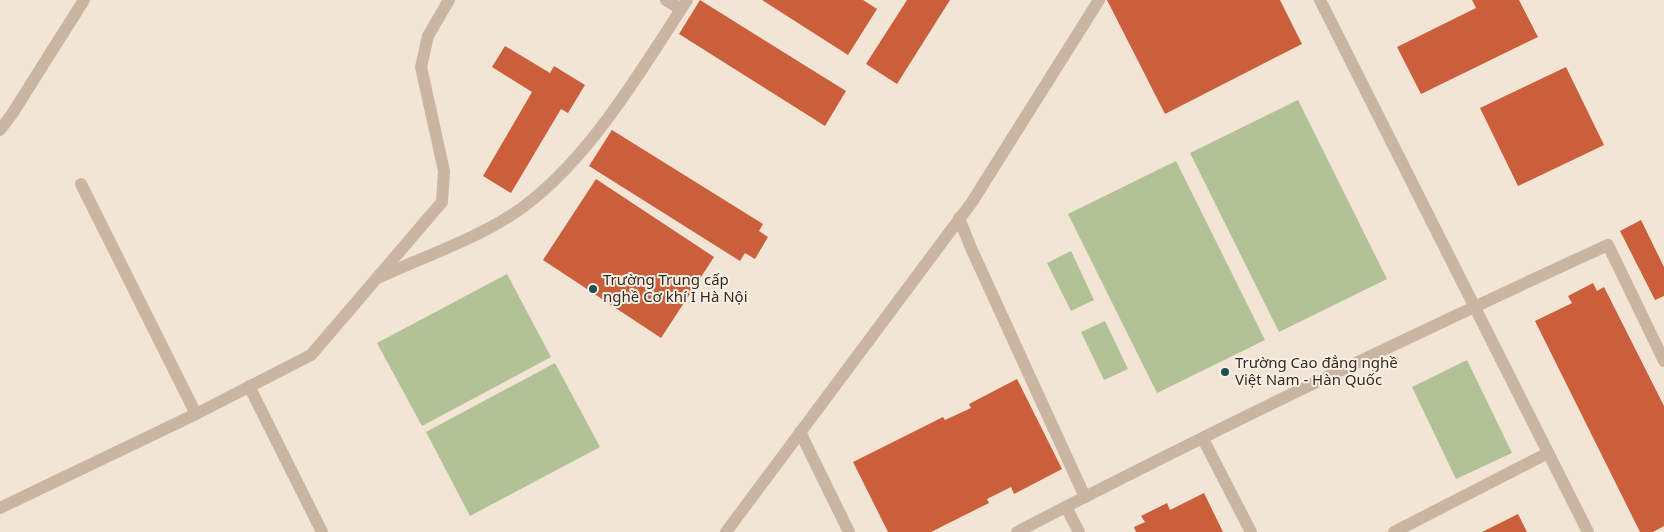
<svg xmlns="http://www.w3.org/2000/svg" width="1664" height="532" font-family="'Noto Sans',sans-serif">
	<style>
		.green { fill: #b2c196 }
		.building { fill: #cb5f3b }
		.lines { fill: none; stroke-linecap: round; stroke-linejoin: round }
		.minor { stroke: #cab5a2; stroke-width: 12 }
		.poi-dot { fill: #195357; stroke: #f9efe3; stroke-width: 2 }
		.labels { text-anchor: middle; stroke-width: 4; stroke-linejoin: round; paint-order: stroke }
		.poi-label { font-size: 15px; fill: #342a25; stroke: #f9efe3; text-anchor: start }
	</style>
	<rect width="100%" height="100%" fill="#f2e5d6"/>
	<g class="green">
		<polygon points="1298,100 1387,279 1279,332 1190,153"/>
		<polygon points="1176,161 1265,340 1157,393 1068,214"/>
		<polygon points="1071,251 1094,300 1071,311 1047,263"/>
		<polygon points="507,274 551,357 422,426 377,343"/>
		<polygon points="1105,321 1128,369 1104,380 1081,332"/>
		<polygon points="1467,360 1512,453 1456,479 1412,387"/>
		<polygon points="555,363 600,447 470,516 426,432"/>
	</g>
	<g class="building">
		<polygon points="700,0 846,91 825,126 679,34"/>
		<polygon points="762,0 863,0 877,9 848,55"/>
		<polygon points="907,0 950,0 897,84 866,64"/>
		<polygon points="1107,0 1280,0 1302,44 1165,114"/>
		<polygon points="1472,0 1519,0 1538,37 1421,94 1397,47 1476,8"/>
		<polygon points="505,46 550,73 554,66 585,85 568,113 561,109 511,193 483,176 532,92 492,67"/>
		<polygon points="1566,67 1604,145 1518,186 1480,108"/>
		<polygon points="612,130 763,224 759,231 768,237 755,259 745,253 740,261 589,166"/>
		<polygon points="596,179 714,257 661,338 543,260"/>
		<polygon points="1641,220 1664,267 1664,296 1655,300 1620,231"/>
		<polygon points="1593,283 1597,291 1604,287 1664,406 1664,526 1653,532 1640,532 1535,321 1572,303 1568,296"/>
		<polygon points="1017,379 1062,469 1014,494 1011,487 987,499 989,503 931,532 888,532 853,462 943,417 945,420 971,408 969,404"/>
		<polygon points="1204,493 1223,532 1136,532 1134,527 1145,522 1141,516 1167,503 1170,510"/>
		<polygon points="1518,514 1527,532 1482,532"/>
	</g>
	<g class="lines">
		<g class="minor">
			<polyline points="666,0 681,9"/>
			<polyline points="1320,0 1588,532"/>
			<polyline points="0,130 12,114 84,0"/>
			<polyline points="81,184 196,414"/>
			<polyline points="959,218 971,248 1085,497"/>
			<path d="M380 277C423 257 470 241 510 216 584 169 640 72 687 0"/>
			<polyline points="249,386 322,532"/>
			<polyline points="800,432 849,532"/>
			<polyline points="1203,439 1251,532"/>
			<polyline points="1066,507 1079,532"/>
			<polyline points="0,508 196,414 311,355 442,202 444,171 421,67 428,36 449,0"/>
			<polyline points="726,532 972,202 1099,0"/>
			<path d="M1017 532C1211 431 1409 336 1608 245L1664 361"/>
			<polyline points="1394,532 1548,453"/>
		</g>
	</g>
	<g class="poi-dot">
		<circle cx="593" cy="289" r="5"/>
		<circle cx="1225" cy="372" r="5"/>
	</g>
	<g class="labels">
		<g class="poi-label">
			<text x="603" y="285">Trường Trung cấp<tspan x="603" dy="17">nghề Cơ khí I Hà Nội</tspan></text>
			<text x="1235" y="368">Trường Cao đẳng nghề<tspan x="1235" dy="17">Việt Nam - Hàn Quốc</tspan></text>
		</g>
	</g>
</svg>
